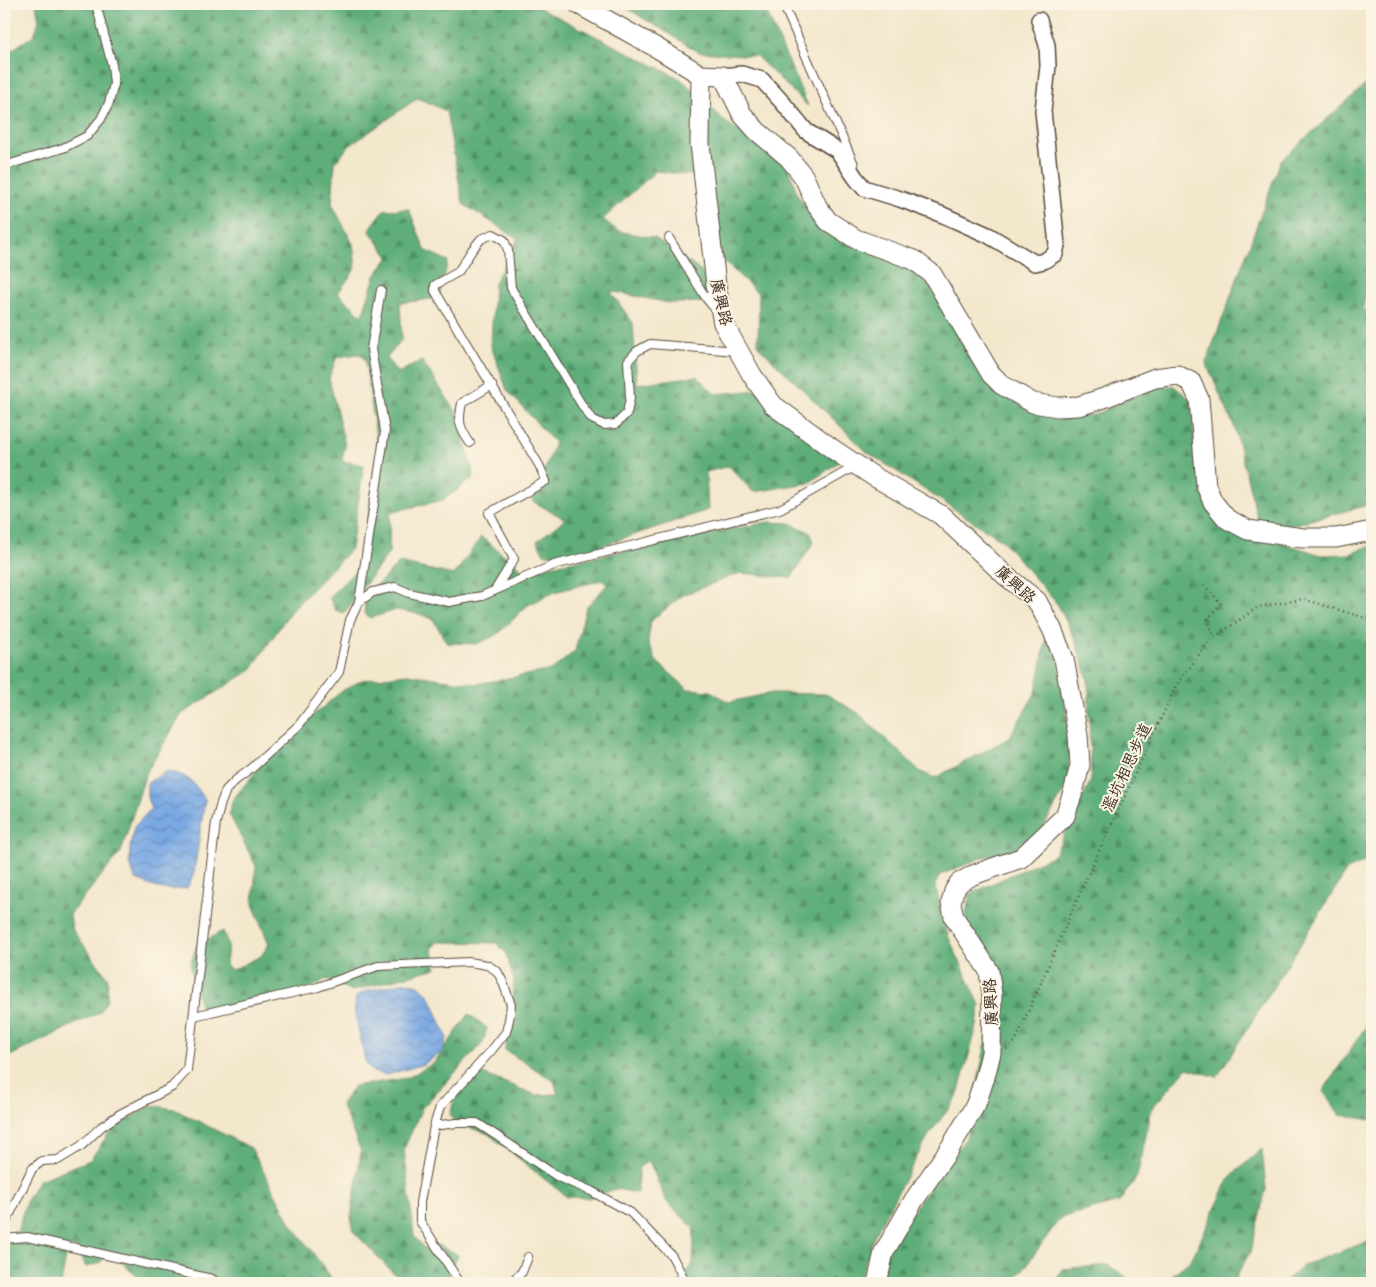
<svg xmlns="http://www.w3.org/2000/svg" width="1376" height="1287" font-family="Dekko,'LXGW WenKai TC',sans-serif">
	<style>
		.forest { fill: url(#forest-firs); stroke: #4c6c4c }
		.water { fill: url(#water-waves); stroke: #5a6980 }
		.lines { fill: none; stroke-linecap: round; stroke-linejoin: round }
		.service-casing { stroke: #574638; stroke-width: 10 }
		.minor-casing { stroke: #574638; stroke-width: 18 }
		.tertiary-casing { stroke: #574638; stroke-width: 21 }
		.path { stroke: #574638; stroke-width: 2.5; stroke-dasharray: 1 4; stroke-linecap: butt }
		.service { stroke: #fff; stroke-width: 8 }
		.minor { stroke: #fff; stroke-width: 15 }
		.tertiary { stroke: #fff; stroke-width: 19 }
		.labels { text-anchor: middle; stroke-width: 4; stroke-linejoin: round; paint-order: stroke }
		.street-label { font-size: 16px; fill: #3b2a1e; stroke: #fcf5e5 }
	</style>
	<defs>
		<pattern id="forest-firs" width="22" height="20" patternUnits="userSpaceOnUse" patternTransform="scale(1.25)"><rect width="22" height="20" fill="#5eae7a"/><path d="M5 1l3.5 6h-7zM16 11l3.5 6h-7z" fill="#4f8e63"/></pattern>
		<pattern id="water-waves" width="16" height="10" patternUnits="userSpaceOnUse" patternTransform="scale(1.25)"><rect width="16" height="10" fill="#79a8e3"/><path d="M0 5q4-4 8 0t8 0" fill="none" stroke="#6489b7"/></pattern>
	</defs>
	<rect width="100%" height="100%" fill="#fcf5e5"/>
	<filter id="ink" filterUnits="userSpaceOnUse"><feTurbulence type="fractalNoise" baseFrequency=".02" numOctaves="2"/><feDisplacementMap in="SourceGraphic" scale="10" xChannelSelector="R" yChannelSelector="G"/><feConvolveMatrix kernelMatrix="1 2 1 2 8 2 1 2 1" color-interpolation-filters="sRGB"/></filter>
	<filter id="wash" filterUnits="userSpaceOnUse"><feTurbulence type="fractalNoise" baseFrequency=".0096" numOctaves="4" result="noise"/><feDisplacementMap in="SourceGraphic" scale="20" xChannelSelector="R" yChannelSelector="G"/><feGaussianBlur stdDeviation="1.12" result="paint"/><feColorMatrix in="noise" values="0 0 0 0 0 0 0 0 0 0 0 0 0 0 0 0 0 1.4 0 .05"/><feComposite in="paint" operator="in"/></filter>
	<g filter="url(#wash)">
		<rect width="100%" height="100%" fill="#f3e7cc"/>
		<g class="forest">
			<polygon points="36,4 532,4 681,79 726,122 788,165 797,194 824,232 904,265 938,290 1027,410 1059,417 1095,415 1150,387 1174,386 1191,400 1197,467 1232,527 1321,555 1350,554 1372,545 1372,859 1347,870 1217,1077 1187,1068 1152,1108 1137,1177 1119,1202 1060,1218 1026,1266 1010,1283 876,1283 887,1246 966,1138 997,990 963,928 970,894 1054,855 1091,781 1088,679 1075,639 1058,605 1003,541 867,452 758,346 759,294 713,251 711,178 656,171 603,219 618,231 655,238 701,271 715,302 669,303 610,291 633,323 637,384 697,376 715,394 760,390 844,458 809,483 753,492 729,466 706,472 708,510 577,554 544,554 537,541 565,519 532,501 555,443 507,390 491,346 494,283 518,239 463,204 446,111 418,98 349,146 335,163 332,204 353,244 356,268 338,293 362,316 375,276 389,257 369,230 384,210 409,209 425,250 448,261 439,298 400,303 402,339 387,358 397,373 422,361 459,416 474,477 444,500 390,512 389,553 344,613 335,610 329,597 359,567 379,459 365,359 359,354 337,357 329,378 345,446 342,461 364,465 351,549 290,612 251,670 182,714 146,773 121,852 70,914 72,929 108,978 107,1000 100,1012 4,1059 4,55 34,35 39,21"/>
			<polygon points="620,4 763,4 808,106 756,56 699,52"/>
			<polygon points="1372,79 1372,245 1363,311 1372,307 1372,504 1261,533 1234,426 1206,363 1281,160"/>
			<polygon points="768,522 790,523 810,532 814,542 791,578 740,573 683,595 651,621 648,642 656,661 688,689 710,691 729,702 772,693 826,694 858,713 921,772 935,778 1009,738 1036,692 1047,633 1057,653 1070,734 1068,784 1032,847 984,857 940,875 935,885 949,938 980,1005 977,1026 957,1098 930,1133 875,1234 858,1283 679,1283 693,1263 694,1228 666,1201 649,1161 639,1167 637,1193 616,1189 589,1198 567,1197 488,1134 454,1122 450,1115 456,1093 478,1072 536,1095 558,1094 554,1081 505,1050 514,981 506,953 496,943 438,942 432,948 437,968 352,991 326,979 301,994 214,1014 201,1009 190,966 197,945 223,931 228,945 226,966 232,970 261,956 269,944 253,904 256,866 229,814 233,799 276,747 342,691 362,680 407,674 477,684 552,670 575,651 586,607 607,585 602,580 555,592 528,605 497,635 476,644 447,643 433,619 419,614 397,610 370,618 364,613 366,596 399,563 454,575 481,537 525,571"/>
			<polygon points="469,1014 487,1028 483,1043 422,1108 404,1149 414,1236 424,1248 438,1245 458,1255 446,1281 447,1283 403,1283 354,1232 351,1217 361,1151 341,1104 354,1086 407,1078 434,1063"/>
			<polygon points="1372,1017 1372,1120 1340,1115 1323,1091"/>
			<polygon points="152,1105 174,1109 251,1148 291,1223 335,1283 144,1283 110,1252 100,1263 86,1267 76,1248 68,1247 61,1283 4,1283 4,1249 16,1235 27,1199 39,1180 90,1160 112,1129"/>
			<polygon points="1262,1149 1266,1189 1251,1250 1233,1283 1162,1283 1191,1260 1230,1177"/>
			<polygon points="1372,1238 1372,1283 1283,1283 1304,1265 1369,1241"/>
			<polygon points="1108,1265 1136,1283 1054,1283 1063,1269"/>
		</g>
		<g class="water">
			<path d="M167 771C189 775 193 782 205 799L194 873 187 888C164 891 156 889 135 879L130 863V848L134 827 151 809 147 797V783Z"/>
			<polygon points="406,982 419,985 429,995 447,1037 443,1051 424,1064 387,1075 373,1072 365,1061 354,1008 356,997 366,991"/>
		</g>
	</g>
	<g filter="url(#ink)">
		<g class="lines">
			<g class="service-casing">
				<g id="service">
					<polyline points="783,4 854,164"/>
					<polyline points="4,166 63,148 87,136 101,119 109,103 114,84 112,65 96,4"/>
					<polyline points="669,238 706,298 715,309"/>
					<path d="M470 443C459 427 458 422 462 403L492 385"/>
					<polyline points="495,590 514,559 489,513 546,481 539,465 435,291 435,285 458,272 472,250 481,239 493,234 504,240 508,250 511,288 583,407 592,419 604,425 616,424 627,413 630,398 628,361 637,351 650,344 737,351"/>
					<polyline points="359,602 385,431 371,349 381,290"/>
					<polyline points="194,1016 318,987 378,966 469,962 487,965 497,971 503,982 511,1005 509,1020 506,1032 491,1051 440,1107 434,1126 420,1202 420,1221 460,1283"/>
					<polyline points="434,1126 456,1123 477,1123 497,1136 558,1177 591,1191 631,1213 672,1256 683,1277 682,1283"/>
					<polyline points="4,1235 5,1224 32,1169 42,1161 58,1160 81,1146 101,1127 120,1114 172,1087 187,1070 216,822 221,803 226,790 236,780 251,769 299,725 339,672 350,620 359,602 373,592 395,587 409,593 449,602 482,596 554,565 780,509 856,466"/>
					<polyline points="4,1239 27,1237 212,1279 218,1283"/>
					<polyline points="510,1283 522,1272 528,1257"/>
				</g>
			</g>
			<g class="minor-casing">
				<polyline id="minor" points="723,76 742,74 762,80 783,103 806,131 838,151 855,177 864,188 900,199 943,215 988,235 1035,263 1044,261 1055,254 1057,245 1043,111 1048,66 1047,45 1039,20"/>
			</g>
			<g class="tertiary-casing">
				<g id="tertiary">
					<polyline points="578,4 657,48 701,75 723,76 742,114 757,131 789,158 804,177 817,206 828,221 856,239 914,260 932,274 991,374 1002,385 1033,403 1058,407 1079,406 1104,398 1155,378 1177,375 1191,382 1199,399 1206,486 1213,502 1227,519 1248,530 1303,538 1336,538 1372,531"/>
					<polyline points="701,75 700,144 716,285 723,323 752,375 773,405 834,450 873,476 941,515 1006,576 1037,601 1052,629 1064,659 1078,735 1080,765 1074,789 1065,816 1021,858 973,875 959,883 954,891 951,903 954,917 989,971 992,995 991,1053 985,1077 976,1104 950,1148 914,1200 884,1252 877,1283"/>
				</g>
			</g>
			<g class="path">
				<polyline points="1204,585 1221,603 1208,619 1214,637"/>
				<polyline points="1006,1049 1015,1042 1087,877 1176,686 1208,642 1258,607 1303,599 1372,620"/>
			</g>
			<use href="#service" class="service"/>
			<use href="#minor" class="minor"/>
			<use href="#tertiary" class="tertiary"/>
		</g>
	</g>
	<g class="labels">
		<g class="street-label">
			<text transform="translate(722 302) rotate(77)" y="6">廣興路</text>
			<text transform="translate(1016 584) rotate(42)" y="6">廣興路</text>
			<text transform="translate(1126 767) rotate(-65)" y="6">濫坑相思步道</text>
			<text transform="translate(990 1002) rotate(-93)" y="6">廣興路</text>
		</g>
	</g>
	<rect width="1376" height="1287" fill="none" stroke="#fcf5e5" stroke-width="20"/>
</svg>
